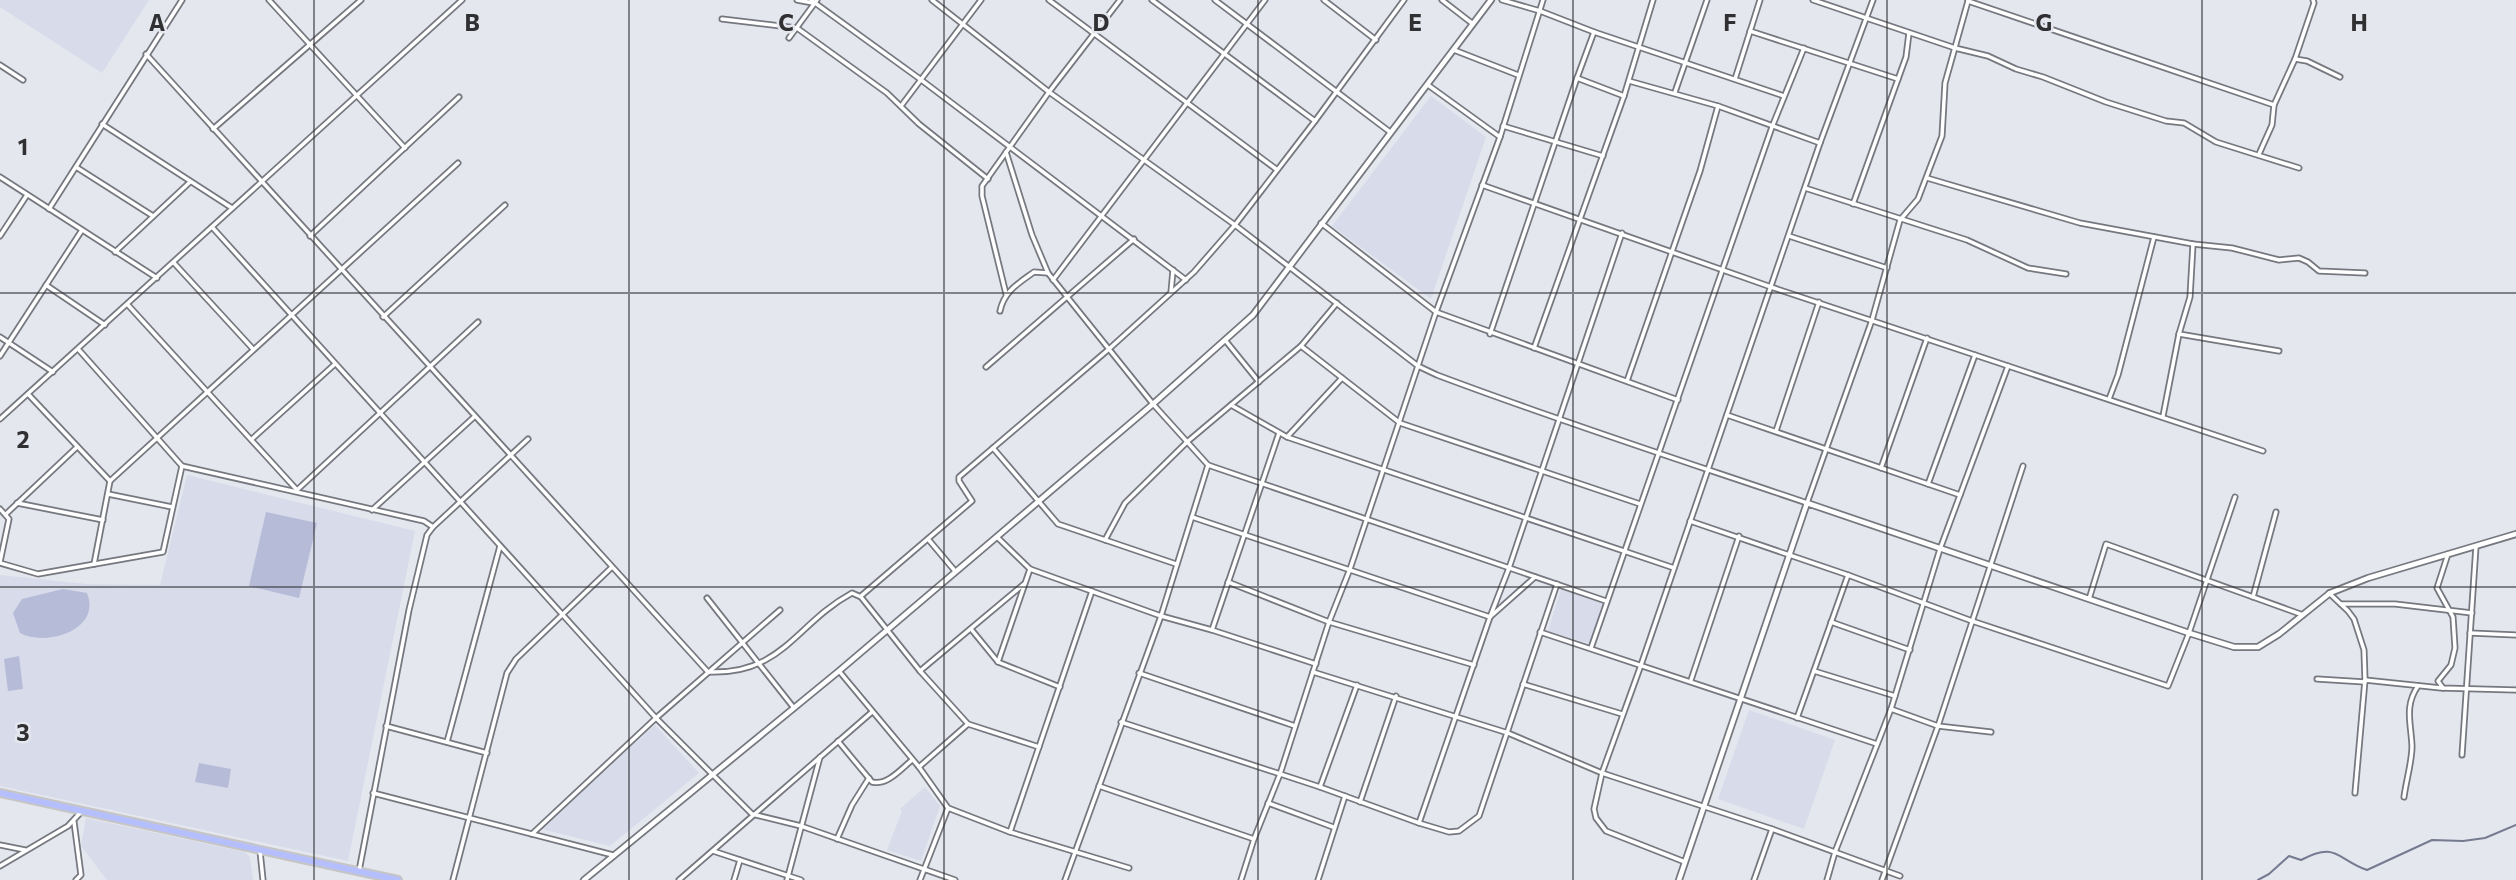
<svg xmlns="http://www.w3.org/2000/svg" width="2516" height="880" font-family="Commissioner,sans-serif">
	<style>
		.built { fill: #d8dbea }
		.green { fill: #b6bcd8 }
		.lines { fill: none; stroke-linecap: round; stroke-linejoin: round }
		.stream { stroke: #757a91; stroke-width: 2 }
		.minor-casing { stroke: #76787f; stroke-width: 7 }
		.tertiary-casing { stroke: #76787f; stroke-width: 8 }
		.primary-casing { stroke: #c5c5c6; stroke-width: 10 }
		.minor { stroke: #fff; stroke-width: 3.5 }
		.tertiary { stroke: #fff; stroke-width: 4.5 }
		.primary { stroke: #b6bffe; stroke-width: 6 }
		.grid { fill: none; stroke: #303033; stroke-width: 2; stroke-opacity: 0.55 }
		.grid-label { font-size: 23px; text-anchor: middle; font-weight: bold; fill: #303033; stroke: #e5e7ee; stroke-width: 5; stroke-linejoin: round; paint-order: stroke }
	</style>
	<rect width="100%" height="100%" fill="#e5e7ee"/>
	<g class="built">
		<polygon points="0,0 149,0 102,73 0,7"/>
		<polygon points="1431,96 1486,137 1431,299 1332,226"/>
		<polygon points="187,475 415,531 348,861 0,786 0,575 87,584 160,585"/>
		<polygon points="1561,589 1603,602 1590,644 1548,631"/>
		<polygon points="1749,710 1835,740 1804,829 1718,799"/>
		<polygon points="655,725 699,773 610,846 541,829"/>
		<polygon points="925,787 940,806 921,861 887,850 902,811 900,809"/>
		<polygon points="86,818 245,852 250,858 253,880 107,880 81,846"/>
	</g>
	<g class="green">
		<polygon points="266,512 317,523 299,598 249,586"/>
		<path d="M63 589 87 593C102 630 46 647 20 633L13 613 22 599Z"/>
		<polygon points="19,656 23,689 8,691 4,659"/>
		<polygon points="199,763 231,769 228,788 195,782"/>
	</g>
	<g class="lines">
		<path class="stream" d="M2258 880 2269 874 2289 856 2301 860C2337 841 2336 859 2367 870L2432 840 2463 841 2485 838 2516 825"/>
		<g class="minor-casing">
			<g id="minor">
				<polyline points="269,0 405,148"/>
				<polyline points="797,0 813,3"/>
				<polyline points="811,0 920,79 1186,280"/>
				<path d="M932 0 1049 92 1235 225 1418 366 1437 375C1559 421 1683 461 1807 503L1872 320 1900 220 1918 199 1942 136 1945 83 1968 1"/>
				<polyline points="1049,0 1276,169"/>
				<polyline points="1152,0 1315,121"/>
				<polyline points="1215,0 1390,132"/>
				<polyline points="1324,0 1376,40"/>
				<polyline points="1442,0 1473,24"/>
				<polyline points="1502,0 1540,11 1594,32 1784,96"/>
				<polyline points="1813,0 1955,48 1988,56 2016,69 2043,77 2106,102 2166,121 2184,123 2216,142 2299,168"/>
				<polyline points="1968,1 2274,105"/>
				<polyline points="722,19 797,28 887,93 919,124 988,179"/>
				<polyline points="1750,31 1898,79"/>
				<polyline points="789,38 817,0"/>
				<polyline points="1454,50 1518,75"/>
				<path d="M146 54 708 672C783 675 795 624 852 593L861 597 920 671 968 724"/>
				<polyline points="2295,59 2307,61 2340,77"/>
				<polyline points="0,65 23,80"/>
				<polyline points="1577,78 1624,96"/>
				<polyline points="1735,79 1760,0"/>
				<polyline points="1629,81 1718,106 1820,143"/>
				<polyline points="1428,85 1500,137"/>
				<polyline points="1675,92 1707,0"/>
				<polyline points="901,106 981,0"/>
				<polyline points="102,124 232,208"/>
				<polyline points="1503,126 1603,156"/>
				<polyline points="213,129 361,0"/>
				<polyline points="1006,152 1032,235 1048,273 1153,404 1208,465 1606,601"/>
				<polyline points="2259,154 2272,125 2274,105 2295,59 2314,3 2313,0"/>
				<polyline points="76,167 153,216"/>
				<polyline points="0,177 157,278"/>
				<polyline points="1927,178 2080,223 2193,244 2232,248 2279,260 2299,258 2308,262 2319,271 2365,273"/>
				<polyline points="1482,185 1771,287 2263,451"/>
				<polyline points="1805,188 1967,240 2028,268 2066,274"/>
				<polyline points="1853,204 1906,57 1909,33"/>
				<polyline points="49,209 182,0"/>
				<polyline points="1321,223 1436,312 1678,400"/>
				<polyline points="212,227 656,718 752,814 801,826 955,880"/>
				<polyline points="0,236 27,195"/>
				<polyline points="310,236 459,97"/>
				<polyline points="1789,236 1887,268"/>
				<polyline points="115,252 190,182"/>
				<polyline points="174,263 253,349"/>
				<polyline points="1053,280 1265,0"/>
				<polyline points="46,285 105,325"/>
				<polyline points="1171,292 1173,270"/>
				<polyline points="1006,294 982,196 982,186 1049,92 1120,0"/>
				<polyline points="128,305 297,490"/>
				<path d="M1000 311C1004 291 1019 283 1034 272L1048 273"/>
				<polyline points="383,317 505,205"/>
				<polyline points="1490,334 1577,78 1594,32"/>
				<polyline points="2179,334 2279,351"/>
				<polyline points="0,337 53,372"/>
				<polyline points="1225,340 1259,382"/>
				<polyline points="1301,346 1400,423 1640,504"/>
				<polyline points="1534,348 1624,96 1653,0"/>
				<polyline points="0,356 82,230"/>
				<polyline points="986,367 1134,239"/>
				<polyline points="1627,381 1700,171 1718,106"/>
				<polyline points="28,394 110,481"/>
				<polyline points="2109,399 2118,375 2154,237"/>
				<polyline points="1231,405 1287,437 1674,568"/>
				<polyline points="1727,415 1960,495"/>
				<polyline points="2163,416 2179,334 2190,297 2193,244"/>
				<polyline points="0,419 462,0"/>
				<polyline points="1776,431 1819,302"/>
				<polyline points="1287,437 1342,378"/>
				<polyline points="252,439 335,364"/>
				<polyline points="993,448 1058,524 1176,564"/>
				<polyline points="182,466 424,521 433,527"/>
				<polyline points="1881,468 1927,338"/>
				<polyline points="1928,484 1975,355"/>
				<polyline points="296,491 478,322"/>
				<polyline points="108,494 172,507"/>
				<polyline points="17,503 103,520"/>
				<polyline points="0,509 9,519 0,562"/>
				<polyline points="372,510 474,417"/>
				<polyline points="6,514 77,447"/>
				<polyline points="1192,517 1490,617 1535,577"/>
				<polyline points="1690,521 1848,575 1972,621 2168,686 2189,633 2235,497"/>
				<polyline points="997,537 1030,569 1161,616 1212,630 1316,664"/>
				<polyline points="928,539 955,571"/>
				<polyline points="1105,540 1125,503 1187,442 1301,346 1337,303"/>
				<polyline points="0,563 38,574 163,552 182,466 79,350"/>
				<polyline points="94,564 110,481 458,163"/>
				<polyline points="1228,582 1329,622 1474,665"/>
				<polyline points="2329,593 2348,611 2354,619 2364,650 2365,680 2355,793"/>
				<polyline points="861,596 972,501 959,481 959,477 1109,349 1194,272 1235,225 1315,121 1404,0"/>
				<polyline points="2253,597 2276,512"/>
				<polyline points="707,598 794,708"/>
				<polyline points="2089,599 2106,544 2303,615"/>
				<polyline points="2341,604 2395,604 2472,613"/>
				<polyline points="1831,622 1910,650"/>
				<polyline points="971,629 998,662 1060,687"/>
				<polyline points="1212,630 1279,433"/>
				<polyline points="1540,632 1877,744"/>
				<polyline points="2470,633 2516,635"/>
				<polyline points="1591,648 1772,127 1804,48"/>
				<polyline points="998,662 1030,569"/>
				<polyline points="839,671 919,767 948,808 1010,832 1129,868"/>
				<polyline points="920,671 1024,584"/>
				<polyline points="1814,671 1895,696"/>
				<polyline points="1313,672 1508,733 1602,773 1772,829 1900,876"/>
				<polyline points="1139,673 1295,726"/>
				<polyline points="2317,679 2365,682"/>
				<polyline points="1691,680 1739,536"/>
				<polyline points="2365,680 2441,688 2516,690"/>
				<polyline points="1523,684 1622,714"/>
				<polyline points="2443,688 2438,681 2451,665 2455,648 2453,617 2437,588 2448,554"/>
				<polyline points="1891,709 1938,726 1991,732"/>
				<polyline points="1797,718 1848,575"/>
				<polyline points="1121,722 1320,787 1419,823 1449,832 1459,831 1479,816 1557,584"/>
				<polyline points="386,726 487,753"/>
				<path d="M838 741 872 782C887 786 901 769 912 760"/>
				<polyline points="447,742 500,546"/>
				<polyline points="2462,755 2476,546"/>
				<polyline points="919,767 968,724 1039,747"/>
				<polyline points="1099,786 1254,839"/>
				<polyline points="1320,787 1357,685"/>
				<polyline points="373,793 613,855"/>
				<path d="M2404 797C2406 781 2412 762 2412 746 2411 723 2404 706 2418 686"/>
				<polyline points="1360,802 1396,696"/>
				<polyline points="1268,803 1333,827"/>
				<polyline points="74,822 81,875 76,880"/>
				<polyline points="1419,823 1490,617 1509,568 1622,233"/>
				<polyline points="1010,832 1092,591"/>
				<polyline points="532,834 656,718 780,610"/>
				<polyline points="837,839 852,805 869,778"/>
				<polyline points="0,845 25,850"/>
				<polyline points="260,851 263,880"/>
				<polyline points="713,851 801,880"/>
				<polyline points="1685,862 1606,831 1596,818 1594,809 1602,773 1641,665 1820,143 1873,0"/>
				<polyline points="0,866 68,826 81,812"/>
				<polyline points="359,871 409,610 427,535 433,527 528,439"/>
				<polyline points="453,880 507,673 516,659 611,568"/>
				<polyline points="679,880 872,712"/>
				<polyline points="734,880 740,860"/>
				<polyline points="787,880 820,757"/>
				<polyline points="920,880 948,808"/>
				<polyline points="1065,880 1161,616 1208,465"/>
				<polyline points="1241,880 1254,839 1280,774 1329,622 1350,569 1436,312 1500,137 1543,0"/>
				<polyline points="1318,880 1345,796"/>
				<polyline points="1754,880 1772,829"/>
				<polyline points="1827,880 1835,852 1891,709 1940,549 2008,366"/>
				<polyline points="1882,880 1938,726 2023,466"/>
			</g>
		</g>
		<g class="tertiary-casing">
			<g id="tertiary">
				<polyline points="584,880 839,671 1153,404 1253,315 1491,0"/>
				<polyline points="1679,880 1807,503 2189,633 2234,647 2258,647 2279,634 2330,593 2368,578 2516,534"/>
			</g>
		</g>
		<g class="primary-casing">
			<polyline id="primary" points="0,793 398,880"/>
		</g>
		<use href="#minor" class="minor"/>
		<use href="#tertiary" class="tertiary"/>
		<use href="#primary" class="primary"/>
	</g>
	<path class="grid" d="M314 0V880M629 0V880M944 0V880M1258 0V880M1573 0V880M1887 0V880M2202 0V880M0 293H2516M0 587H2516"/>
	<g class="grid-label">
		<text x="157" y="31">A</text>
		<text x="472" y="31">B</text>
		<text x="786" y="31">C</text>
		<text x="1101" y="31">D</text>
		<text x="1415" y="31">E</text>
		<text x="1730" y="31">F</text>
		<text x="2044" y="31">G</text>
		<text x="2359" y="31">H</text>
		<text x="23" y="155">1</text>
		<text x="23" y="448">2</text>
		<text x="23" y="741">3</text>
	</g>
</svg>
